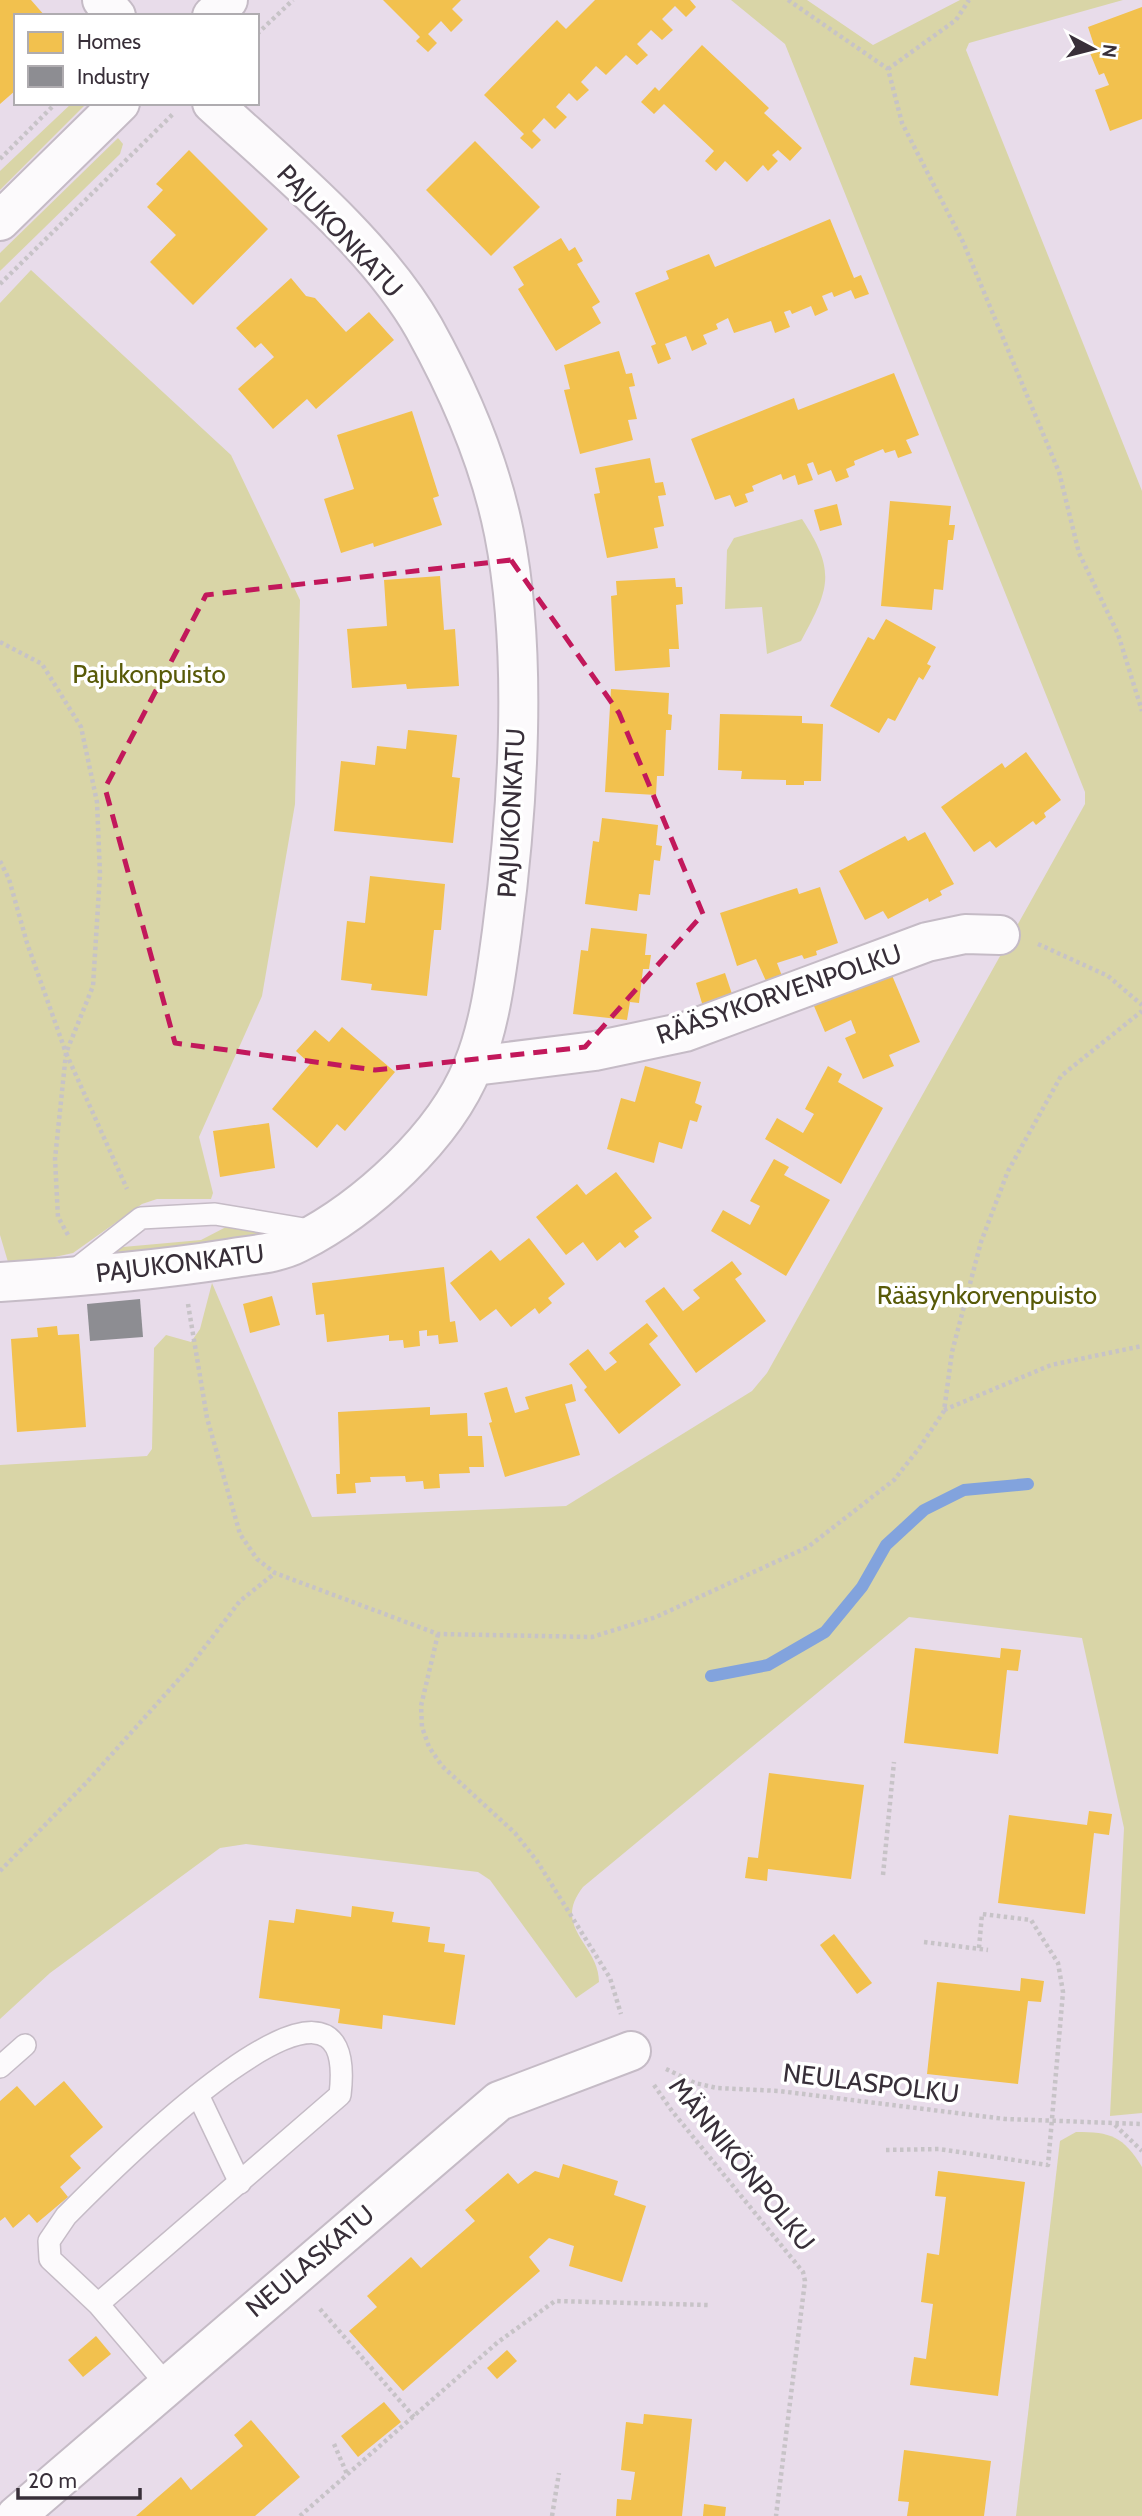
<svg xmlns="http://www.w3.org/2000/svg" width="1142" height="2516" font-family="Cabin,sans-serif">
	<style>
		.green { fill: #d9d5a7 }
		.homes { fill: #f2c14e }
		.industry { fill: #8d8d92 }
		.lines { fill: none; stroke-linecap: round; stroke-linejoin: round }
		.stream { stroke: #82a3dd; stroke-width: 12 }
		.service-casing { stroke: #c5bbc6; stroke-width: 24 }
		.minor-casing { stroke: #c5bbc6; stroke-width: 42 }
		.tertiary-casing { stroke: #c5bbc6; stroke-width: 42 }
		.path { stroke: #c7c3c7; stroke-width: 4.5; stroke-dasharray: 3.5 3.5; stroke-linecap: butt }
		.service { stroke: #fcfafc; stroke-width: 21 }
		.minor { stroke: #fcfafc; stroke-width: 38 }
		.tertiary { stroke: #fcfafc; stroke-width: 38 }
		.marked { fill: none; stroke: #c2185b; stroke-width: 5; stroke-dasharray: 14 9; stroke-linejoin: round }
		.labels { text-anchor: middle; stroke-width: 7; stroke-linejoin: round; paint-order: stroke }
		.street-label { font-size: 26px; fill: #382f39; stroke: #fff }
		.park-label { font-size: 26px; fill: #585a08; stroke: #fff }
	</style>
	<rect width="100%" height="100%" fill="#e8dcea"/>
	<g class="green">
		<path d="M731 0H807L873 45 960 0H1123L969 43 966 50 1142 491V2113L1110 2116 1124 1828 1082 1638 909 1617 583 1887C551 1928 599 1944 599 1982L576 1998 490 1880 478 1872 246 1844 220 1848 50 1973 0 2019V1465L147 1456 152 1449 154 1348 166 1335 191 1342 200 1329 212 1283 312 1517 566 1506 752 1391 767 1373 1085 804V792L785 44Z"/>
		<polygon points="72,103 86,104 0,190 0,171"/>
		<polygon points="118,138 123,144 120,154 0,271 0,253"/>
		<polygon points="31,270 231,455 300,600 295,804 262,996 199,1137 213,1193 211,1199 157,1199 142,1204 73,1253 41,1260 8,1262 0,1235 0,303"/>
		<path d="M802 519C837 572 829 589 801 641L767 654 762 607 725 609 727 550 734 538Z"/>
		<polygon points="228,1226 269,1233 259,1238 115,1254 112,1251 123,1247 201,1240"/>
		<path d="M1076 2132C1111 2132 1123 2136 1142 2167V2516H1016L1060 2141Z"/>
	</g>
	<g class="homes">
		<polygon points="0,0 31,0 45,16 16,16 16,90 0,104"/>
		<polygon points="383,0 461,0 452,9 463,20 451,32 441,21 428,34 437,43 428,52 416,41 420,37"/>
		<polygon points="595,0 690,0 696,7 686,17 675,6 662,19 673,30 662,40 651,30 637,44 648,55 637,65 626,55 606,75 596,66 581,82 589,90 577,101 569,93 556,107 567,117 555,129 544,118 532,131 541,140 532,149 520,138 524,134 484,95 557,20 566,29"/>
		<polygon points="1142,7 1142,119 1110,131 1095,90 1109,85 1104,73 1099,75 1090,53 1096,51 1088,27"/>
		<polygon points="702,45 769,108 764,113 802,148 790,161 778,150 772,155 778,161 768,171 763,165 747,182 725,161 716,171 705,161 714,151 664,104 654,114 641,102 655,87 659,91"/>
		<polygon points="475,141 540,207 491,256 426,190"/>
		<polygon points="189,150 268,229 193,305 150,262 176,235 147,207 163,190 156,184"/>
		<polygon points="830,219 854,278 861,275 869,294 855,299 851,290 834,297 832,292 822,296 828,310 815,316 811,306 792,314 790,310 784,312 790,327 775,333 771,321 734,333 728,318 716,324 718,329 703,335 707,344 692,351 686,336 665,344 671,359 658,364 651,346 656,344 635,293 669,279 666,271 709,254 715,267"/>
		<polygon points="561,238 569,251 575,247 583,261 577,264 600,302 592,307 601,323 556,351 518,289 524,285 513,267"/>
		<polygon points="291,278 306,296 315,298 346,332 369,312 394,340 316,409 307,399 273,429 238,389 274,357 261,343 255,348 236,328"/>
		<polygon points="619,351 626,374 632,373 635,386 629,387 637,419 628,420 633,440 580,454 564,390 570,389 564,365"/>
		<polygon points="894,373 919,435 906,440 912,453 898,458 895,450 885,453 883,449 854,461 855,465 846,469 849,477 836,482 831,470 818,475 813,462 807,464 813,480 798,485 795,475 783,480 781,474 752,486 754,491 745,494 748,502 735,507 730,495 715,500 691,439 794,398 798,410"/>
		<polygon points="412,411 439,496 433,498 442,525 374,547 373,543 341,553 324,499 354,489 337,435"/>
		<polygon points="650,458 655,483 663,482 666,495 658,496 664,526 654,528 658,548 607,558 594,494 600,493 595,468"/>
		<polygon points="890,501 951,506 949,525 955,525 953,540 948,540 943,590 934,589 932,610 881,606"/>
		<polygon points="837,504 842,525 820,531 814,510"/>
		<polygon points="440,576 444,630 455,629 459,686 407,689 406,684 352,688 347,629 387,626 384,580"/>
		<polygon points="675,578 676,587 682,587 683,604 676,605 679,649 669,649 670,667 615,671 611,596 617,595 616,581"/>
		<polygon points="886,619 936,647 927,664 931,666 923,680 919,677 895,721 888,718 879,733 830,706 868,637 874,640"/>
		<polygon points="611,689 669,693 668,714 672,715 671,730 666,730 664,776 657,776 656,795 605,792"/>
		<polygon points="720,714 802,716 802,723 823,724 821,781 804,781 804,785 786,785 786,780 741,779 742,771 718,770"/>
		<polygon points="408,730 457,735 452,777 460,778 453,843 334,831 341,761 375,765 377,746 406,749"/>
		<polygon points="1026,752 1061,800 1044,813 1046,817 1036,825 1033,821 996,848 990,841 974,852 941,807 1002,763 1005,768"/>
		<polygon points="602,818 658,825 656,845 662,846 660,861 654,860 650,895 639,894 637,911 585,904 593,841 599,842"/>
		<polygon points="925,832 954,884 940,891 942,895 929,902 928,898 888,919 883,911 865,920 839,871 905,836 908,841"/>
		<polygon points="370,876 445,884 441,930 434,930 427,996 371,990 372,984 341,980 347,921 365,923"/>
		<polygon points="820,887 838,943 816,951 817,955 804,959 802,955 777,963 782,976 766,981 756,959 737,966 720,913 797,888 799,894"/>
		<polygon points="591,928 647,934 645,955 651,955 649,969 643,969 639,1003 630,1002 627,1020 573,1014 581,950 588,951"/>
		<polygon points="725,973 734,1000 704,1010 696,983"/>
		<polygon points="891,973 920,1042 889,1055 894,1066 863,1079 845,1038 856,1033 851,1020 825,1032 814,1006"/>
		<polygon points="342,1027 395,1072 345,1131 337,1124 317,1148 272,1109 310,1064 296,1051 315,1030 329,1042"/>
		<polygon points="645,1066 701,1082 695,1103 702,1106 697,1122 690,1120 682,1149 659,1142 654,1163 607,1149 621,1098 635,1102"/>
		<polygon points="828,1066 842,1074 838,1082 883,1108 841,1184 765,1139 777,1118 803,1133 814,1114 805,1109"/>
		<polygon points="269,1123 275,1168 220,1177 213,1131"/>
		<polygon points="774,1159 789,1167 784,1175 830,1200 786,1276 711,1231 723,1210 750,1225 760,1206 750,1201"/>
		<polygon points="616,1172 652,1218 634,1231 639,1237 625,1248 620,1242 597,1261 583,1242 566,1255 536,1217 577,1184 586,1195"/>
		<polygon points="529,1238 565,1284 548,1298 552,1303 539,1314 535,1308 511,1327 496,1309 480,1321 450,1283 491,1250 500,1261"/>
		<polygon points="732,1261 742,1274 735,1279 766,1321 696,1373 645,1301 664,1287 683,1311 700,1298 693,1290"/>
		<polygon points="444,1267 450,1322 455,1321 458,1342 439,1344 438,1335 427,1336 427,1330 419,1331 420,1346 404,1348 403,1340 389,1341 389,1335 327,1342 324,1314 316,1315 312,1283"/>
		<polygon points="272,1296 280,1325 250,1333 243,1304"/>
		<polygon points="647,1323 658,1336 649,1344 681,1385 619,1434 584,1390 587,1387 569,1364 588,1349 605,1371 617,1362 609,1353"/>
		<polygon points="57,1326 58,1335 79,1334 86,1427 17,1432 11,1339 38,1337 37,1328"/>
		<polygon points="572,1384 576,1401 565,1404 580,1455 505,1477 489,1423 492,1422 484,1393 507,1387 515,1413 529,1409 525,1397"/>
		<polygon points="430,1407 430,1415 467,1413 468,1436 482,1436 484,1467 469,1467 470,1473 439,1474 440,1488 424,1489 423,1481 406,1482 405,1476 370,1477 371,1482 355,1483 356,1493 337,1494 336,1474 340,1474 338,1412"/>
		<polygon points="915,1648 1000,1658 1001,1648 1021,1650 1018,1671 1007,1670 998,1754 904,1743"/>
		<polygon points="769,1773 864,1785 851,1879 768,1869 767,1881 745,1878 748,1857 758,1858"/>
		<polygon points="1089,1811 1112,1814 1109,1835 1094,1833 1085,1914 998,1903 1009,1815 1087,1825"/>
		<polygon points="352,1906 394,1912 392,1922 430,1927 428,1942 445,1944 444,1952 465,1955 455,2025 383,2015 382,2029 338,2023 340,2009 259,1998 269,1920 294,1923 296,1909 351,1917"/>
		<polygon points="834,1934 872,1983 857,1994 820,1945"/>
		<polygon points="1021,1978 1044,1981 1041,2002 1028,2001 1018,2084 927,2074 937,1982 1020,1991"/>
		<polygon points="64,2081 103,2127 70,2156 81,2168 60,2187 68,2197 37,2223 29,2214 13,2228 5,2217 0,2221 0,2101 17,2086 35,2106"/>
		<polygon points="563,2164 618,2181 614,2195 646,2206 622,2282 569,2266 574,2246 549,2238 529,2257 540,2271 403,2391 349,2331 377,2307 367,2296 411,2257 421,2268 475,2221 465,2210 508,2173 518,2184 535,2171 559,2178"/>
		<polygon points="938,2171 1025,2182 998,2396 910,2385 914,2357 926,2359 933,2304 921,2302 927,2253 939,2255 946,2197 935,2196"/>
		<polygon points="96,2336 111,2354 83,2377 68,2360"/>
		<polygon points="507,2350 517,2361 497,2379 487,2368"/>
		<polygon points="384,2402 401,2422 358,2457 341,2436"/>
		<polygon points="644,2414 692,2419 682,2516 616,2516 617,2499 631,2500 635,2472 621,2470 626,2422 643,2424"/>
		<polygon points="251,2420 300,2477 255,2516 136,2516 181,2477 191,2490 243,2446 234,2435"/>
		<polygon points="904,2450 991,2461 984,2516 907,2516 909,2502 898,2501"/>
		<polygon points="704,2504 726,2507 725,2516 703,2516"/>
	</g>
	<polygon class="industry" points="140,1299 143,1337 90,1341 87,1304"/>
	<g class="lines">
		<polyline class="stream" points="711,1676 768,1665 825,1632 862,1587 886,1545 924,1510 964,1490 1028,1484"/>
		<g class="service-casing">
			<g id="service">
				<polyline points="71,1273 141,1218 215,1214 316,1231"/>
				<polyline points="0,2067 25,2045"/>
				<polyline points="198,2095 240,2183"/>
				<path d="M98 2304 50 2259 49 2241 66 2216C98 2184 362 1913 340 2095L98 2304 167 2385"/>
			</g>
		</g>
		<g class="minor-casing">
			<g id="minor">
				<polyline points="102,0 116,16"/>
				<polyline points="474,1066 595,1051 685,1032 927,942 965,934 1000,935"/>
				<path d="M0 1282C76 1277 152 1271 227 1259 250 1255 277 1254 298 1243 365 1209 445 1137 473 1066 490 1025 496 975 502 931 518 809 528 654 504 533 490 463 459 391 424 328 377 245 283 168 212 103"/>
				<polyline points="16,2516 499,2101 631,2051"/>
			</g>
		</g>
		<g class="tertiary-casing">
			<g id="tertiary">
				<polyline points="212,16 228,0"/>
				<polyline points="0,221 120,103"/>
			</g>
		</g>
		<g class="path">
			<polyline points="788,0 888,69 902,123 963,242 1059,472 1079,553 1118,634 1142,711"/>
			<polyline points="257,34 293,0"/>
			<polyline points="888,69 956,20 969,0"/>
			<polyline points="0,159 56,103"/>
			<polyline points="0,284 174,113"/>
			<polyline points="0,642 42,664 81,727 97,802 100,874 93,986 66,1053 127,1189"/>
			<polyline points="0,861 9,879 27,943 66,1053 55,1159 58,1217 68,1235"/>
			<polyline points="1038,944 1108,976 1142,1005"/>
			<polyline points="188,1304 207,1418 240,1534 257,1559 275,1573 438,1634 592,1637 656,1617 808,1547 894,1480 920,1447 944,1411 952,1352 981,1242 1008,1171 1061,1076 1142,1011"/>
			<polyline points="944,1410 1051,1365 1142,1346"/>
			<polyline points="438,1634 421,1706 422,1727 429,1747 442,1766 515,1833 537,1861 610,1978 621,2014"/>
			<polyline points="0,1871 87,1782 188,1669 240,1601 275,1573"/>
			<polyline points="883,1875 894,1762"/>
			<polyline points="924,1942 988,1950"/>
			<polyline points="666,2069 695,2083 717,2088 779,2091 1005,2119 1142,2124"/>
			<polyline points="654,2085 672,2111 803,2272 805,2281 776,2516"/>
			<polyline points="1115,2125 1142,2151"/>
			<polyline points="886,2150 939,2149 1048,2165 1063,1992 1058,1963 1031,1920 982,1914 979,1948"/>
			<polyline points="320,2309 414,2417"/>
			<polyline points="334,2444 347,2474"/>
			<polyline points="300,2516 498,2342 555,2301 708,2305"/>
			<polyline points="552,2516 559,2473"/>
		</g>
		<use href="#service" class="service"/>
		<use href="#minor" class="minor"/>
		<use href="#tertiary" class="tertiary"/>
	</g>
	<path class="marked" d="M511 560 619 713 703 914 585 1047 375 1070 175 1043 105 788 206 595Z"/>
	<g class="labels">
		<g class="street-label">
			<text transform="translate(340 231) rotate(47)" y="9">PAJUKONKATU</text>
			<text transform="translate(511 813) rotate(-87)" y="9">PAJUKONKATU</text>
			<text transform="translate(779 994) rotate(-19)" y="9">RÄÄSYKORVENPOLKU</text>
			<text transform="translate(180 1263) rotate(-7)" y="9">PAJUKONKATU</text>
			<text transform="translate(871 2083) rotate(7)" y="9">NEULASPOLKU</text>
			<text transform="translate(742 2164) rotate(51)" y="9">MÄNNIKÖNPOLKU</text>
			<text transform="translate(310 2261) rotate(-40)" y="9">NEULASKATU</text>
		</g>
		<g class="park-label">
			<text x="149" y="683">Pajukonpuisto</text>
			<text x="987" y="1304">Rääsynkorvenpuisto</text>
		</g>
	</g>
	<rect x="14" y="14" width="245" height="91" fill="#ffffff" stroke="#afacb0" stroke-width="2"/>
	<rect x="28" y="32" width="35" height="21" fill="#f2c14e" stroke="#afacb0" stroke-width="2"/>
	<text x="77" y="49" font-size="21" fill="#382f39">Homes</text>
	<rect x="28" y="66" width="35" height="21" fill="#8d8d92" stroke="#afacb0" stroke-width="2"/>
	<text x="77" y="84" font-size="21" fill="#382f39">Industry</text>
	<g transform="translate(1093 49) rotate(97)" stroke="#ffffff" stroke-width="5" paint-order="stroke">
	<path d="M0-5L12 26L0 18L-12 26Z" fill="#382f39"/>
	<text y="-10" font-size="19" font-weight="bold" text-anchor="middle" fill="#382f39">N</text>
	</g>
	<path d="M18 2488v10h122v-10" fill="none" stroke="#382f39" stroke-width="3.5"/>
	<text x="28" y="2488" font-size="21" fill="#382f39" stroke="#ffffff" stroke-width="5" paint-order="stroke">20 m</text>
</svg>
